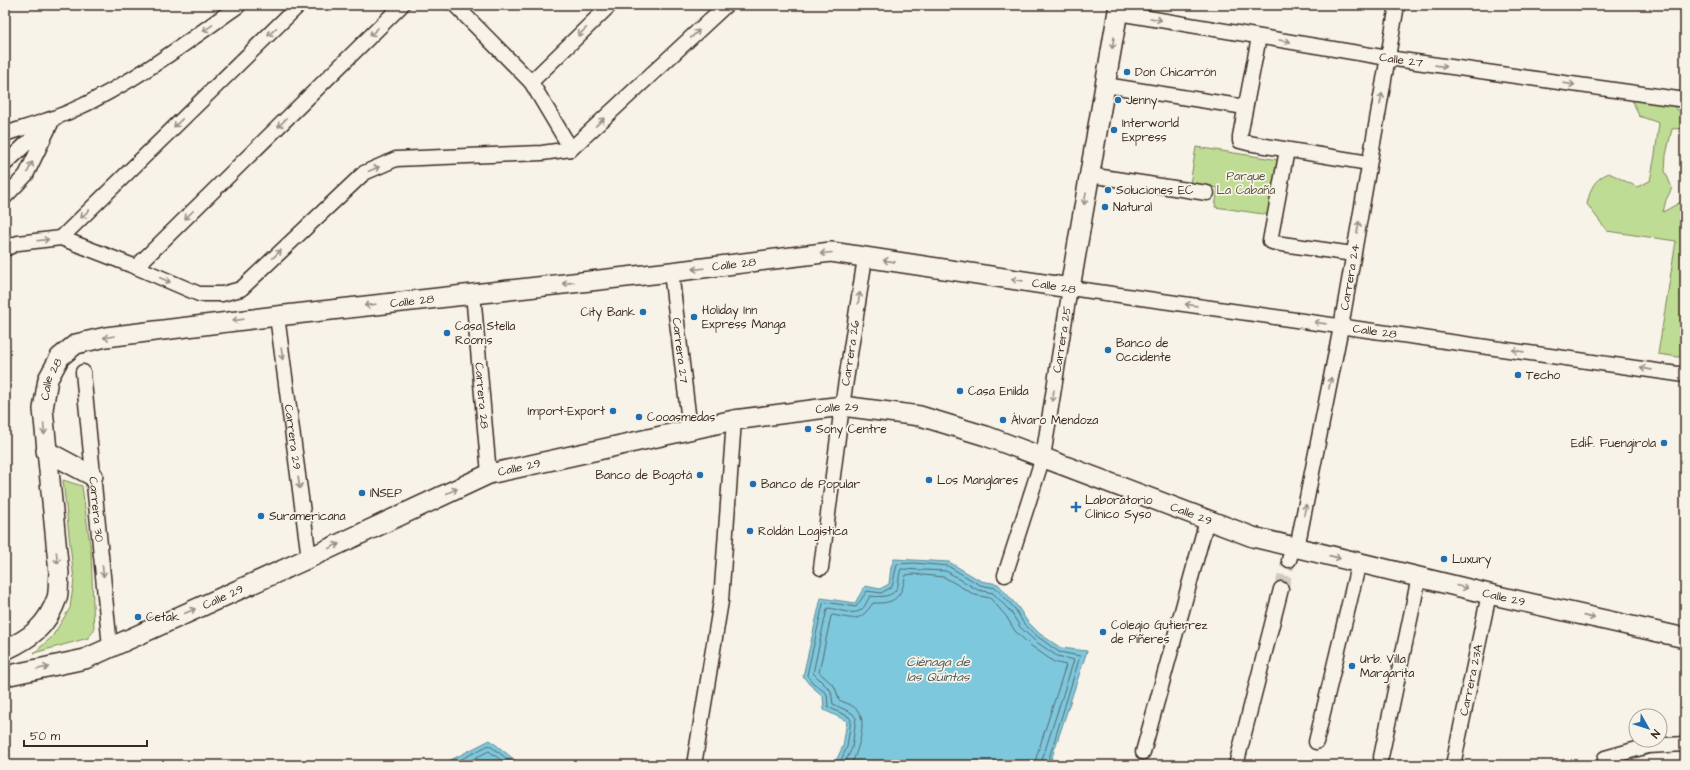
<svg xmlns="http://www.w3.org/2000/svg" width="1690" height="770" font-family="'Architects Daughter',sans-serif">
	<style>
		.green { fill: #bfdc94; stroke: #7d8359 }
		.water { fill: #7ec8de; stroke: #638991 }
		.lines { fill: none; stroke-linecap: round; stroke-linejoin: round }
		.shore { stroke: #56696b; stroke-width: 1 }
		.street-tunnel { stroke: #d1cbc0; stroke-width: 14; stroke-dasharray: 14 7; stroke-linecap: butt }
		.street-casing { stroke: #3b2a1e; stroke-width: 17 }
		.secondary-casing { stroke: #3b2a1e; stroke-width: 22 }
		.street { stroke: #f7f3e8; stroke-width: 14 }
		.secondary { stroke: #f7f3e8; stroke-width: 19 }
		.oneway { stroke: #998e83 }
		.poi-dot { fill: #1f6fb2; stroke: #f7f3e8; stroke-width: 1.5 }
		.labels { text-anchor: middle; stroke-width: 3.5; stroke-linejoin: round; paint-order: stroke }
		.street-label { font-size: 12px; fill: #3b2a1e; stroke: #f7f3e8 }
		.poi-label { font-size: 12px; fill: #3b2a1e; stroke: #f7f3e8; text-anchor: start }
		.park-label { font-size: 12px; fill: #5c563c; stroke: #f7f3e8 }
		.water-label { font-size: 13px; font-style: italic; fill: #4f5958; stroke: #f7f3e8 }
	</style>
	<rect width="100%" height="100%" fill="#f7f3e8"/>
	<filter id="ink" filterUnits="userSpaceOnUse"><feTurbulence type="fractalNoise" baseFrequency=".025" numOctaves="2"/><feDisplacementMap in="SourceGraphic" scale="8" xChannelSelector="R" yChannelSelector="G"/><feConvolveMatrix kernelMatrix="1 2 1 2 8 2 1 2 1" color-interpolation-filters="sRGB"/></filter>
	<g filter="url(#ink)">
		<g class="green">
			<path d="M1631 98 1670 99 1677 111 1685 101V128L1672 129 1666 155 1665 171 1672 188 1666 200 1663 212 1679 203 1685 202V358L1658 354 1676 241 1607 231 1587 204C1591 188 1593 180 1609 173L1637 187 1650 181 1655 155 1659 123 1639 116Z"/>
			<polygon points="1196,147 1279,160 1270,215 1215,207 1218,188 1190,184"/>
			<polygon points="63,480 82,486 91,552 94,630 88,638 34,653 52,637 70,608 74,580"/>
		</g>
		<g class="water">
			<polygon points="894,559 949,562 981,581 998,584 1018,607 1027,621 1040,634 1061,648 1087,651 1050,763 1054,765 834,765 843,746 847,721 824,710 823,696 809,684 803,676 821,598 855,603 865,586 880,589 889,584 891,567"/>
			<polygon points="490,740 521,765 441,765"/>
		</g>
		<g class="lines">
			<g class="shore">
				<polyline points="450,765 489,745 515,765"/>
				<polyline points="461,765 489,751 507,765"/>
				<polyline points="839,765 847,747 851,720 849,717 828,707 827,694 812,682 807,675 823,604 825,602 856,607 867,591 881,593 892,587 897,564 914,563 948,566 980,585 996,588 1015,609 1024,624 1038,637 1059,652 1080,656 1047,765"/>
				<path d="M844 765 852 748 856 718 852 713 833 704 831 691 813 673 827 609 829 608C837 609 854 616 861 610 865 607 867 601 870 596 879 597 895 598 898 585 899 580 899 574 901 569L946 571 978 590 993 593 1011 612 1020 627 1035 641 1057 656 1074 660 1042 760V765"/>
				<path d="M851 765C857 753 868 722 858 711 854 705 845 703 839 700L835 687 819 672 831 616 833 615C855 619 859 623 873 603 896 604 901 597 906 575L913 574 944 577 975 595 990 598 1006 616 1015 631 1030 645 1054 662 1066 665 1036 758V765"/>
			</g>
			<polyline class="street-tunnel" points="1281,589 1289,560"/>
			<g class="street-casing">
				<g id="street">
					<polyline points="455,5 531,82 571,149"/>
					<path id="s1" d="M1118 13 1388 58 1685 100"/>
					<polyline points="1259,37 1240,136 1240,141 1248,143 1369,163"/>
					<polyline points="531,82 610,5"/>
					<polyline points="1105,85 1245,107"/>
					<path d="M5 134C26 127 48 121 69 112 130 85 185 44 239 5"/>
					<polyline points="1287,150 1270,241 1275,243 1353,254"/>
					<polyline points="5,164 47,124"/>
					<polyline points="1089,175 1207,193"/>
					<polyline points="5,197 26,175 53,119"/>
					<polyline points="61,238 299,5"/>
					<polyline points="5,249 18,243 61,238 136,267 199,294 222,294 241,289 364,173 396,159 542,153 571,149 726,5"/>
					<polyline points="136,267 402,5"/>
					<path id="s2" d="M671 272 690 430"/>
					<path id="s3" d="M473 293 489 474"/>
					<path id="s4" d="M277 316 309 558"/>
					<path id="s5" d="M83 372 110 647"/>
					<path id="s6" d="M1297 548 1341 327 1397 5"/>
					<polyline points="1289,560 1293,547"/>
					<path id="s7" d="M821 568 842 406 865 258"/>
					<path id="s8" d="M1005 575 1043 457 1070 288 1685 375"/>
					<polyline points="1316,742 1359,562"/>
					<polyline points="1143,752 1207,520"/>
					<polyline points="1381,757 1419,577"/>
					<polyline points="1605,758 1648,746 1685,744"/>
					<polyline points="694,765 721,601 734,420"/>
					<polyline points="1236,765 1281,589"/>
					<path id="s9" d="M1453 765 1489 594"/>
				</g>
			</g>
			<g class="secondary-casing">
				<g id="secondary">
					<polyline points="46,451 93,476"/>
					<path id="s10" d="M5 650C31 638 47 626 57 598 59 591 58 581 59 573L43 409 48 379 60 357 76 344 106 337 277 316 671 272 831 252 1070 288 1119 5"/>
					<path id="s11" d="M5 676 85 659 309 558 489 474 734 420 842 406 920 416 986 436 1253 537 1489 594 1685 638"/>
				</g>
			</g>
			<use href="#street" class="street"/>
			<use href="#secondary" class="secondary"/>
		</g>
		<defs><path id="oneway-shaft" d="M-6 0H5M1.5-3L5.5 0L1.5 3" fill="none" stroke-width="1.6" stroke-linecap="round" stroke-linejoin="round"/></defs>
		<g class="oneway">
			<use href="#oneway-shaft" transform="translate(1156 19) rotate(10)"/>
			<use href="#oneway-shaft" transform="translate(208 28) rotate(145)"/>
			<use href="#oneway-shaft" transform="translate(272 32) rotate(136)"/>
			<use href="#oneway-shaft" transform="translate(374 32) rotate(135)"/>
			<use href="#oneway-shaft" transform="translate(582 32) rotate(136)"/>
			<use href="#oneway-shaft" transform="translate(695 34) rotate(-43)"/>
			<use href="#oneway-shaft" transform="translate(1285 41) rotate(10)"/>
			<use href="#oneway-shaft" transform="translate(1113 43) rotate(100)"/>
			<use href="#oneway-shaft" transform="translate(1441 66) rotate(8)"/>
			<use href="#oneway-shaft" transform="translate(1569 84) rotate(8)"/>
			<use href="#oneway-shaft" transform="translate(1381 99) rotate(-80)"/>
			<use href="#oneway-shaft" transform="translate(600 122) rotate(-43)"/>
			<use href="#oneway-shaft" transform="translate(178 123) rotate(136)"/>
			<use href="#oneway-shaft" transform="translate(282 123) rotate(135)"/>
			<use href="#oneway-shaft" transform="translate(30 167) rotate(-64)"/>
			<use href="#oneway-shaft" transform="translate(374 169) rotate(-23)"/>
			<use href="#oneway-shaft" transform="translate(1085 199) rotate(100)"/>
			<use href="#oneway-shaft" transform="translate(85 214) rotate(136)"/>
			<use href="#oneway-shaft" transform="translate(189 215) rotate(135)"/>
			<use href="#oneway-shaft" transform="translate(1358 227) rotate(-80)"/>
			<use href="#oneway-shaft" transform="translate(43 240) rotate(-7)"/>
			<use href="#oneway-shaft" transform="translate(826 253) rotate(175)"/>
			<use href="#oneway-shaft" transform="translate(277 254) rotate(-43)"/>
			<use href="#oneway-shaft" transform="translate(889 261) rotate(-172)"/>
			<use href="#oneway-shaft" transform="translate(698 269) rotate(173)"/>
			<use href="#oneway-shaft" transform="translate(165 280) rotate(24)"/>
			<use href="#oneway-shaft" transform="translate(1017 280) rotate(-172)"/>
			<use href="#oneway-shaft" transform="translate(568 283) rotate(174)"/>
			<use href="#oneway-shaft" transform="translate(859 298) rotate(-81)"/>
			<use href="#oneway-shaft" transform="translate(370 305) rotate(173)"/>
			<use href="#oneway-shaft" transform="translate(1191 305) rotate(-172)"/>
			<use href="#oneway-shaft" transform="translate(238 320) rotate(173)"/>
			<use href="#oneway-shaft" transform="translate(1320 323) rotate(-172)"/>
			<use href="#oneway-shaft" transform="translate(109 337) rotate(171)"/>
			<use href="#oneway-shaft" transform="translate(1518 351) rotate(-172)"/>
			<use href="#oneway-shaft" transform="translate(282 354) rotate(82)"/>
			<use href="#oneway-shaft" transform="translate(1646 369) rotate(-172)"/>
			<use href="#oneway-shaft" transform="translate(1330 383) rotate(-79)"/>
			<use href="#oneway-shaft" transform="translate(1053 396) rotate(99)"/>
			<use href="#oneway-shaft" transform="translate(44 429) rotate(86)"/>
			<use href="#oneway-shaft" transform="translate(299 483) rotate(82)"/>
			<use href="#oneway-shaft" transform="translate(452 491) rotate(-25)"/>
			<use href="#oneway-shaft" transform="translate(1305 510) rotate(-79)"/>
			<use href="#oneway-shaft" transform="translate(334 546) rotate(-25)"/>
			<use href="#oneway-shaft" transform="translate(1335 557) rotate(13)"/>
			<use href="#oneway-shaft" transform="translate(57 558) rotate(84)"/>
			<use href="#oneway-shaft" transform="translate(103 571) rotate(84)"/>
			<use href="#oneway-shaft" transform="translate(1462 587) rotate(14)"/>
			<use href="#oneway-shaft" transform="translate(190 611) rotate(-24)"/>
			<use href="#oneway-shaft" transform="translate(1589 617) rotate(13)"/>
			<use href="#oneway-shaft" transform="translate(43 668) rotate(-12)"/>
		</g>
	</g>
	<g class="poi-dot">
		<circle cx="1127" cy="72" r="4"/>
		<circle cx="1118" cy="100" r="4"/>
		<circle cx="1114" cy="130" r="4"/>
		<circle cx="1108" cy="190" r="4"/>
		<circle cx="1105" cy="207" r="4"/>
		<circle cx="643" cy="312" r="4"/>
		<circle cx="694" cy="317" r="4"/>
		<circle cx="447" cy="333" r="4"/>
		<circle cx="1108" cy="350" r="4"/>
		<circle cx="1518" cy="375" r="4"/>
		<circle cx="960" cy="391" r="4"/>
		<circle cx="613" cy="411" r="4"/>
		<circle cx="639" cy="417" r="4"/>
		<circle cx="1003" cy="420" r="4"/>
		<circle cx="808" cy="429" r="4"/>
		<circle cx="1664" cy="443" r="4"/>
		<circle cx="700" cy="475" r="4"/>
		<circle cx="929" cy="480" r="4"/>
		<circle cx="753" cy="484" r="4"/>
		<circle cx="362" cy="493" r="4"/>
		<path d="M1074 501h4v4h4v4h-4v4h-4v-4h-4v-4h4z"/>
		<circle cx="261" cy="516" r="4"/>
		<circle cx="750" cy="531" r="4"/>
		<circle cx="1444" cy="559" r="4"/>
		<circle cx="138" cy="617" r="4"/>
		<circle cx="1103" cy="632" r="4"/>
		<circle cx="1352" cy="666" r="4"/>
	</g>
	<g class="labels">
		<g class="street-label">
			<text dy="4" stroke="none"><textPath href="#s1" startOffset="287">Calle 27</textPath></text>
			<text dy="4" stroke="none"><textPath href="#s10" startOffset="1005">Calle 28</textPath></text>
			<text dy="4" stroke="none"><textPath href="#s6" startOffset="276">Carrera 24</textPath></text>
			<text transform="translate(1054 286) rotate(9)" y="4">Calle 28</text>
			<text dy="4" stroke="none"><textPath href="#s10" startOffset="681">Calle 28</textPath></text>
			<text dy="4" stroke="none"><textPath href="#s8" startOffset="603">Calle 28</textPath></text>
			<text dy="4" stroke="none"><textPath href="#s8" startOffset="243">Carrera 25</textPath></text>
			<text dy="4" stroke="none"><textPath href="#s2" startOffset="79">Carrera 27</textPath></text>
			<text dy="4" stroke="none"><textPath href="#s7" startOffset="217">Carrera 26</textPath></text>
			<text dy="4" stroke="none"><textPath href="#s10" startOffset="297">Calle 28</textPath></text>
			<text dy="4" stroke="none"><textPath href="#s3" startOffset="103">Carrera 28</textPath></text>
			<text dy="4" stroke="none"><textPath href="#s11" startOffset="881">Calle 29</textPath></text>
			<text dy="4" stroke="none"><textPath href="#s4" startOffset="122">Carrera 29</textPath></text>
			<text dy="4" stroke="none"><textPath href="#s11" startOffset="557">Calle 29</textPath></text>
			<text dy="4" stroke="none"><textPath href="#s5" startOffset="138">Carrera 30</textPath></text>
			<text dy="4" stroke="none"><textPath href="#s11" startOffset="1253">Calle 29</textPath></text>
			<text dy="4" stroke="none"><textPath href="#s11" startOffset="233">Calle 29</textPath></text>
			<text dy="4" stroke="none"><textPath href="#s11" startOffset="1577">Calle 29</textPath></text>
			<text dy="4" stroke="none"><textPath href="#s9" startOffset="87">Carrera 23A</textPath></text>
		</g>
		<g class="poi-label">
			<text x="1135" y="76">Don Chicarrón</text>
			<text x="1126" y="104">Jenny</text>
			<text x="1122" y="127">Interworld<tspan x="1122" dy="14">Express</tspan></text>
			<text x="1116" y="194">Soluciones EC</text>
			<text x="1113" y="211">Natural</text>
			<text x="702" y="314">Holiday Inn<tspan x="702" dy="14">Express Manga</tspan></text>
			<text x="635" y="316" text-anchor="end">City Bank</text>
			<text x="455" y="330">Casa Stella<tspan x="455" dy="14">Rooms</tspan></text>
			<text x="1116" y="347">Banco de<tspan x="1116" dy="14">Occidente</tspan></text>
			<text x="1526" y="379">Techo</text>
			<text x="968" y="395">Casa Enilda</text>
			<text x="605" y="415" text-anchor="end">Import-Export</text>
			<text x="647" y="421">Cooasmedas</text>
			<text x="1011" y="424">Álvaro Mendoza</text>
			<text x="816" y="433">Sony Centre</text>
			<text x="1656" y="447" text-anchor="end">Edif. Fuengirola</text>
			<text x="692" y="479" text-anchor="end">Banco de Bogotá</text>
			<text x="937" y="484">Los Manglares</text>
			<text x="761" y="488">Banco de Popular</text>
			<text x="370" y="497">INSEP</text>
			<text x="1085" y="504">Laboratorio<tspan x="1085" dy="14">Clínico Syso</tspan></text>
			<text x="269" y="520">Suramericana</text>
			<text x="758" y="535">Roldán Logística</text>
			<text x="1452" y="563">Luxury</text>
			<text x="146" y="621">Cetak</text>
			<text x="1111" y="629">Colegio Gutierrez<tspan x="1111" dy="14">de Piñeres</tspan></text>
			<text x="1360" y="663">Urb. Villa<tspan x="1360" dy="14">Margarita</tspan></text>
		</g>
		<g class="park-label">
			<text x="1246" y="180">Parque<tspan x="1246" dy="14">La Cabaña</tspan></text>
		</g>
		<g class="water-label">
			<text x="938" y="666">Ciénaga de<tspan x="938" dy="15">las Quintas</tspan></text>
		</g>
	</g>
	<rect width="1690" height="770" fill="none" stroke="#f7f3e8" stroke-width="20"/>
	<rect x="10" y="10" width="1670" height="750" fill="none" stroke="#3b2a1e" stroke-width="1.5" filter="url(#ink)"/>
	<g transform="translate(1648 728) rotate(129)"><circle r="19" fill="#f7f3e8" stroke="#aca397"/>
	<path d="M0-3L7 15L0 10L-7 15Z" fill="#1f6fb2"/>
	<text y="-6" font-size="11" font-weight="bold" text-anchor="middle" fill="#3b2a1e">N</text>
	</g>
	<path d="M24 740v6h123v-6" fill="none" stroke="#3b2a1e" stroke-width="2"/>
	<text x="30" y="740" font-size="12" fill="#3b2a1e" stroke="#f7f3e8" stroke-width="3" paint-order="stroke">50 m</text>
</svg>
